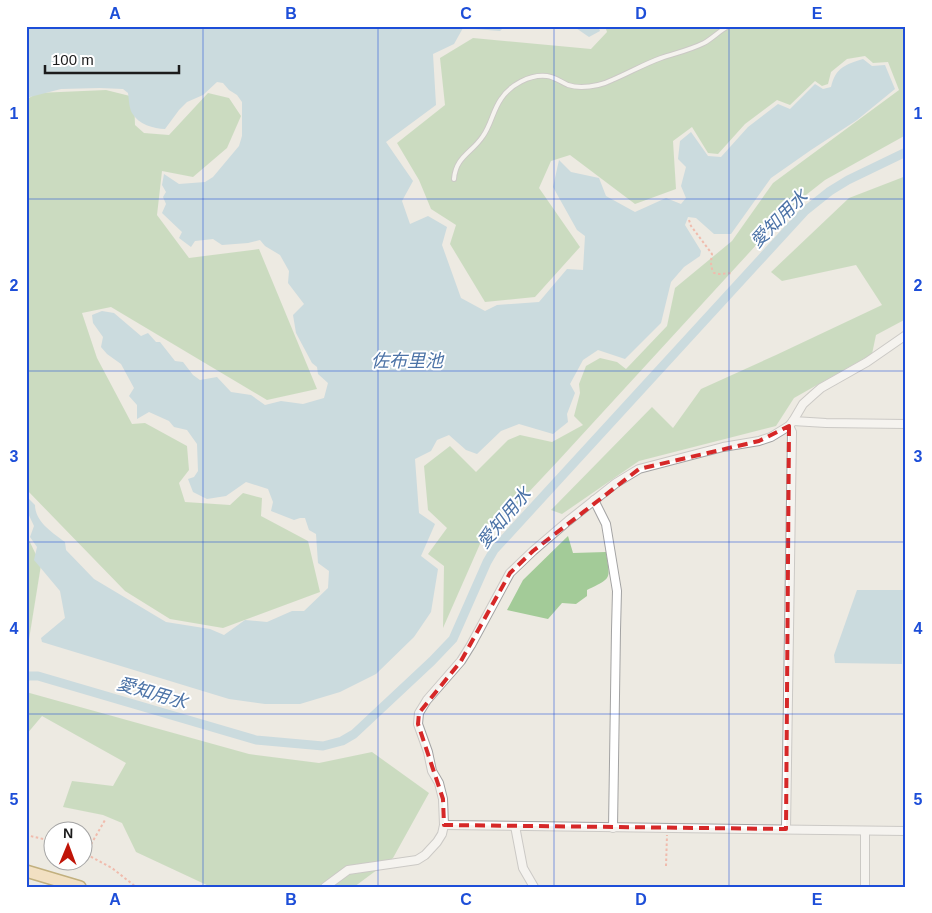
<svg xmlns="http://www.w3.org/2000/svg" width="932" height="913" font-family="Helvetica,'Noto Sans JP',sans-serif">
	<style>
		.forest { fill: #a3cb98 }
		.water { fill: #a3c9d9 }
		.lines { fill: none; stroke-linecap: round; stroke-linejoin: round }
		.canal { stroke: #a3c9d9; stroke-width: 9 }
		.lane-casing { stroke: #a3a3a3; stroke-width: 6 }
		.street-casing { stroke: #a3a3a3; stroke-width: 10 }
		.primary-casing { stroke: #8e6a05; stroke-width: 14 }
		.path { stroke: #f4836b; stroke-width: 2; stroke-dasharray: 2.5 2.5; stroke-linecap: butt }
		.lane { stroke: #fff; stroke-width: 4 }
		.street { stroke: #fff; stroke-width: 8 }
		.primary { stroke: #f8d69c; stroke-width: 11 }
		.marked { fill: none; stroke: #d62828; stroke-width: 4; stroke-dasharray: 10 6; stroke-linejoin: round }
		.grid { fill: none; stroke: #1d4ed8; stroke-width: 1; stroke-opacity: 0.55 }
		.labels { text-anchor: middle; stroke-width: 4; stroke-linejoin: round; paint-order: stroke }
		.water-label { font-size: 18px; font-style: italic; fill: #4c73a7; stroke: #fff }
		.neatline { fill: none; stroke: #1d4ed8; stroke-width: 2 }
		.grid-label { font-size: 16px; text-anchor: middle; font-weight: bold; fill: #1d4ed8 }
	</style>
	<rect width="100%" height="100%" fill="#edeae2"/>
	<g class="forest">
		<polygon points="605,26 906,26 906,135 825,180 792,206 558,461 480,544 443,628 444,566 428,554 447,528 428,510 424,466 450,446 476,472 508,440 520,435 552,442 583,425 574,416 580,393 579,384 586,366 600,358 617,362 626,369 667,326 675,288 732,241 773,183 899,90 888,62 873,63 865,56 847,59 831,72 828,84 822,86 815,81 790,105 777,100 745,124 718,154 708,153 692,127 673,141 676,189 635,204 570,155 551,161 539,188 580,247 535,297 485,302 450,244 456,225 431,209 419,180 397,143 445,105 440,58 473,38 591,49 607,32"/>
		<polygon points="106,90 134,97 135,125 144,133 169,135 208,93 229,98 241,116 227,148 193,177 162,171 157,215 189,258 259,249 317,389 267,400 111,307 82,313 97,358 132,424 145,423 187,446 189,470 179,483 185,502 230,505 243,493 262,498 261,516 308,541 320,592 223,628 170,619 125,591 26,489 26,100 37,93"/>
		<polygon points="906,176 906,319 876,335 872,354 794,398 776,426 639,461 562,514 551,510 652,407 673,428 701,389 776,355 882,305 856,265 782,281 771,272 849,198"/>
		<polygon points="26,534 41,565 26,658"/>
		<path d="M568 536 573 553 606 552C610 579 613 578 587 590V596L576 604 562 603 548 619 507 610 523 580Z"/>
		<polygon points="26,692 249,754 319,763 372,752 429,793 393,858 354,887 211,887 136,852 122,823 103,815 63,807 72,781 113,786 126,763 42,716 26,735"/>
	</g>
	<g class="water">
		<path d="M26 26H505L500 31 463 28 454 44 433 54 436 105 386 142 413 181 402 201 410 224 428 216 447 227 442 245 461 298 485 311 497 305 539 302 567 269 583 270 585 236 577 230 553 187 559 160 571 172 599 178 606 196 635 212 666 198 681 204 686 198 681 186 686 167 678 159 680 141 691 132 708 156 721 157 748 127 778 104 790 109 815 84 823 89 831 87C836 67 845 65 863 59L872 66 885 65 895 89 857 120 811 150 771 178 731 234H714L696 218 688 217 685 225 701 251 700 256 684 267 671 282 661 323 625 359 598 350 583 360 570 384 575 393 567 414 568 422 553 434 519 424 501 431 477 454 466 450 449 435 437 440 431 451 415 459 419 513 435 524 421 556 438 569 431 612 414 637 376 674 340 692 300 704H265L229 699 42 642 41 638 65 618 60 591 34 560 37 547 30 537 34 526 26 509V496L35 505C35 522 53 533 65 542L66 550 94 579 166 622 210 629 224 635 245 620 267 622 292 611H304L328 588 329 571 318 563 316 534 309 530 305 518H300L294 520 271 511 273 502 268 489 246 482 226 496 207 499 193 492 188 479 194 477 198 471 197 444 187 430 174 427 169 421 149 412 137 419V405L129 396 134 388 121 364 107 354 101 347 103 337 93 323 92 315 102 311 114 313 141 336 148 333 156 342H160L175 361 183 362 193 375 200 380 217 377 231 392 251 395 265 405 281 401 303 404 324 398 328 383 318 374 317 367 312 363 296 333 293 315 304 304 288 283 289 271 280 255 265 246 260 240 248 243 222 245 213 239 195 241 191 247 179 238 182 232 162 213 166 204 163 197 166 192 162 185 164 174 179 184 205 182 213 177 239 146 242 136V102L237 95 229 90 223 83 217 82 203 95 187 102 179 110 165 129C154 129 138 124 132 113 129 108 129 99 128 93L123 89 100 88 61 89 26 98Z"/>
		<polygon points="573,26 598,26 600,31 589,37"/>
		<polygon points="857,590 903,590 902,664 835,663 834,655"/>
	</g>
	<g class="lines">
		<polyline class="canal" points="26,676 38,676 256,740 323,746 342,741 354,734 432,661 453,639 487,562 494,550 805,211 830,191 848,180 906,152"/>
		<g class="lane-casing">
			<path id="lane" d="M454 179C456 156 472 153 483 136 491 125 493 110 501 99 510 85 530 74 547 76 555 77 561 82 568 85 577 88 589 87 598 85 603 84 608 82 612 80 629 73 644 64 661 58 676 53 690 50 704 43 713 38 720 30 729 26"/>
		</g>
		<g class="street-casing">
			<g id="street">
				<polyline points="793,421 826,423 906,424"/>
				<polyline points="594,500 606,524 617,591 616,630 613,828"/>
				<polyline points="444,825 906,831"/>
				<polyline points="515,826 523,868 534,887"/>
				<polyline points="786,829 792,432 789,426"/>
				<polyline points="325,887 348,870 417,860 425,855 437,842 442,834 444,825 443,799 439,783 432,771 428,752 418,724 419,713 427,700 461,661 471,645 510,573 533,551 568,521 616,483 639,469 723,447 759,441 771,437 789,426 793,421 803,404 813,395 821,388 867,362 906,335"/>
				<polyline points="865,887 865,831"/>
			</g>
		</g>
		<g class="primary-casing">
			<polyline id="primary" points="26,871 80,887"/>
		</g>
		<g class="path">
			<path d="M689 220 691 226 712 254C711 261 710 267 714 273L719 274 733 273"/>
			<polyline points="26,835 52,841"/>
			<polyline points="82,852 112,868 136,887"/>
			<polyline points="86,853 105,820"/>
			<polyline points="666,866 667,835"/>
			<polyline points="26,886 30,887"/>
		</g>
		<use href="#lane" class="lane"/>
		<use href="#street" class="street"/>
		<use href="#primary" class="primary"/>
	</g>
	<path d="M0 0H932V913H0ZM789 426 786 829 444 825 443 799 418 724 419 713 461 661 510 573 533 551 639 469 759 441Z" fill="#edeae2" fill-opacity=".55" fill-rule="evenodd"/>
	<path class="marked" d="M789 426 786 829 444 825 443 799 418 724 419 713 461 661 510 573 533 551 639 469 759 441Z"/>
	<path class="grid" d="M203 26V887M378 26V887M554 26V887M729 26V887M26 199H906M26 371H906M26 542H906M26 714H906"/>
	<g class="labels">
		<g class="water-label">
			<text transform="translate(779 219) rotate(-45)" y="6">愛知用水</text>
			<text x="407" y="367">佐布里池</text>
			<text transform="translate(504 518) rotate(-50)" y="6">愛知用水</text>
			<text transform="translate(152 693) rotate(16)" y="6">愛知用水</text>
		</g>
	</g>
	<rect width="932" height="913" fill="none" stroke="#ffffff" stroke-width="55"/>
	<g transform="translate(68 846) rotate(1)"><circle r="24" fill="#ffffff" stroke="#a4a4a4"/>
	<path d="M0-4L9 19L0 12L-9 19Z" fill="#c01407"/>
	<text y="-8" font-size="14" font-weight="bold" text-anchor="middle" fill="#1c1c1c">N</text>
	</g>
	<path d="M45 65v8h134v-8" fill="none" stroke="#1c1c1c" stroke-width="2.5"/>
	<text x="52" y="65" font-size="15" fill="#1c1c1c" stroke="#ffffff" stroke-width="4" paint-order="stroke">100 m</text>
	<rect x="28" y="28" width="876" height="858" class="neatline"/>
	<g class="grid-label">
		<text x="115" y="19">A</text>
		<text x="291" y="19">B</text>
		<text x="466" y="19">C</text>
		<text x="641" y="19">D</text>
		<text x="817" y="19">E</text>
		<text x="14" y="119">1</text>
		<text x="918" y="119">1</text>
		<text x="14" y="291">2</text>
		<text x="918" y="291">2</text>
		<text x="14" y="462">3</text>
		<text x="918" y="462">3</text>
		<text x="14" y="634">4</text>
		<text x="918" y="634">4</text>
		<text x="14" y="805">5</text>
		<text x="918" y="805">5</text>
		<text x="115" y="905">A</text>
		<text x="291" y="905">B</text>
		<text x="466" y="905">C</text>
		<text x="641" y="905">D</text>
		<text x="817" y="905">E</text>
	</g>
</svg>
